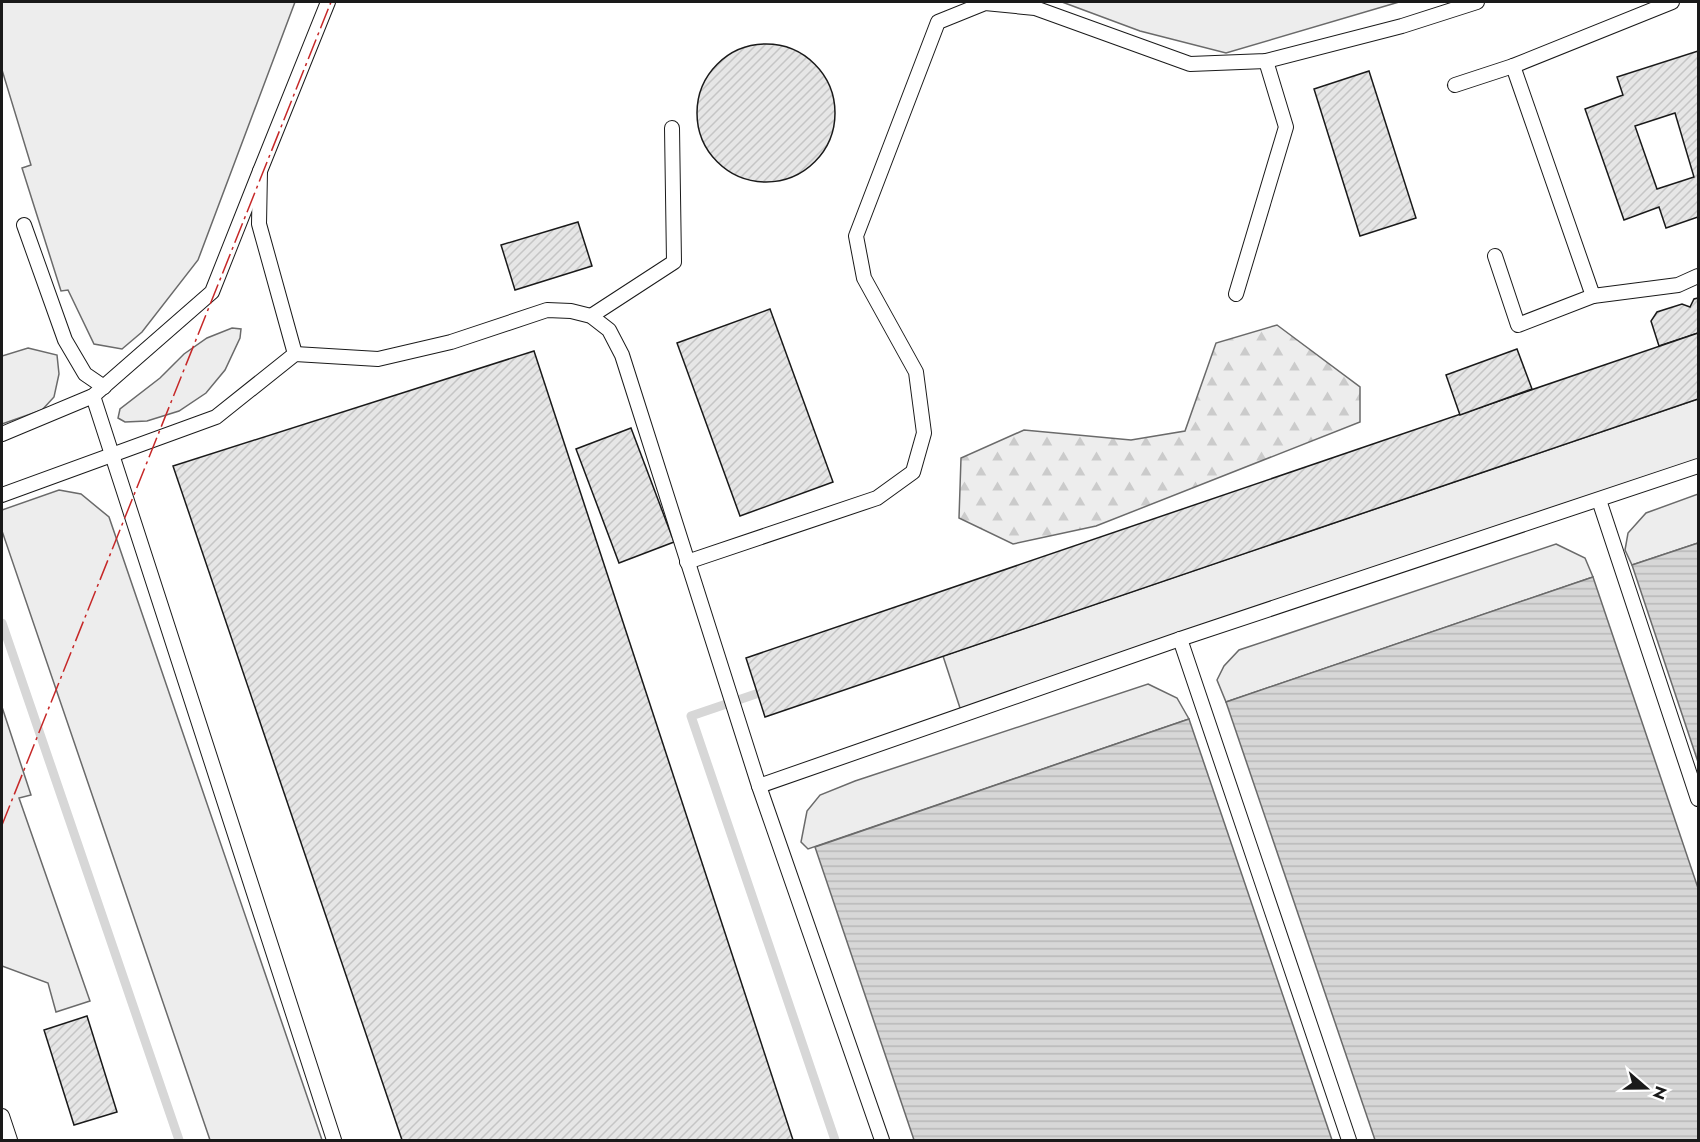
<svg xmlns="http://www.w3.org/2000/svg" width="1700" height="1142" font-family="Jost,sans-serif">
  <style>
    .built { fill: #ededed; stroke: #6a6a6a; stroke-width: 1.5 }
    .forest { fill: url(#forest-firs); stroke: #6a6a6a; stroke-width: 1.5 }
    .water { fill: url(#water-rules); stroke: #6a6a6a; stroke-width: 1.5 }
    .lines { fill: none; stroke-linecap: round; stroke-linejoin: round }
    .stream { stroke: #d7d7d7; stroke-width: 9 }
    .building { fill: url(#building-hatch); stroke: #1a1a1a; stroke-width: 1.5; fill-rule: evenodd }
    .service-casing { stroke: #1a1a1a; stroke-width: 16 }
    .service { stroke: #fff; stroke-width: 14 }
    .power { stroke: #c62828; stroke-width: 1.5; stroke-dasharray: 21 4.5 3 4.5; stroke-linecap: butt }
  </style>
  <defs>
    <pattern id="forest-firs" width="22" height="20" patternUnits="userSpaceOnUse" patternTransform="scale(1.5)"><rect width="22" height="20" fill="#ededed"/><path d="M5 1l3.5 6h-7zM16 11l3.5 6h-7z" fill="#cbcbcb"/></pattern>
    <pattern id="water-rules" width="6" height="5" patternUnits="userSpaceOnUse" patternTransform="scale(1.5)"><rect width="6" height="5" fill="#d7d7d7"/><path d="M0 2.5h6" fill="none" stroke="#b8b8b8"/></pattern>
    <pattern id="building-hatch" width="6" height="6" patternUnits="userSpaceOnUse" patternTransform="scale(1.5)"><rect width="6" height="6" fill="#e6e6e6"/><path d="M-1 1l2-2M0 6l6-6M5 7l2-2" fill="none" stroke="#c5c5c5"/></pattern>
  </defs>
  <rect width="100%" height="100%" fill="#fff"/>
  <g class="built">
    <polygon points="2,2 295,2 198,260 142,332 122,349 94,344 68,290 61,291 22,168 31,165 2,70"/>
    <polygon points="1062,2 1399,2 1226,53 1140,31"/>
    <polygon points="232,328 241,329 240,338 225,370 206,393 179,411 147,421 125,422 118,418 120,409 160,378 184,354 207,338"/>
    <polygon points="28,348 57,355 59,374 54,397 42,410 2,424 2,356"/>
    <polygon points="1698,399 1698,460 961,711 943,656"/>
    <polygon points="59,490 81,494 109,517 322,1140 210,1140 2,531 2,510"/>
    <polygon points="1698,494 1698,543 1632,565 1625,550 1628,533 1646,513"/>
    <polygon points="1556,544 1585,558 1593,577 1226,702 1217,680 1224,666 1239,650"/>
    <polygon points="1148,684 1177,698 1189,719 808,849 801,842 807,811 820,795 855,781"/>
    <polygon points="2,707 31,795 19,798 90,1001 56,1012 48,983 2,966"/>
  </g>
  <polygon class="forest" points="1277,325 1360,387 1360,422 1096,526 1013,544 959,518 961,458 1024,430 1131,440 1185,431 1216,343"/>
  <g class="water">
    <polygon points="1698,543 1698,762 1632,565"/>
    <polygon points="1593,577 1698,888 1698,1140 1375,1140 1226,702"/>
    <polygon points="1189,719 1332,1140 914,1140 815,847"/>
  </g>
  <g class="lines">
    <g class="stream">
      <polyline points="2,623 179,1140"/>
      <polyline points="768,690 691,716 835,1140"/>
    </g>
  </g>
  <g class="building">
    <circle cx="766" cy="113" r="69"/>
    <path d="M1698,51V217L1666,228L1659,207L1624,220L1585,109L1623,95L1617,77ZM1675,113L1694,177L1657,189L1635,126Z"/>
    <polygon points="1369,71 1416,218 1360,236 1314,89"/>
    <polygon points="578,222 592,266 515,290 501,245"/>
    <polygon points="1698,298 1698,333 1659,346 1651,321 1657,312 1682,304 1690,307 1694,299"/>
    <polygon points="770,309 833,482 740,516 677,343"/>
    <polygon points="1698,333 1698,399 765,717 746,658"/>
    <polygon points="1517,349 1532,389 1460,415 1446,375"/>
    <polygon points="534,351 793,1140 402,1140 173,466"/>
    <polygon points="631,428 674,542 619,563 576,449"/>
    <polygon points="87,1016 117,1112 74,1125 44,1030"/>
  </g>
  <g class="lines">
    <defs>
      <g id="service">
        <polyline points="1672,2 1513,66 1593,296 1678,285 1698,276"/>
        <polyline points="1455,85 1513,66"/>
        <polyline points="24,225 65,340 85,374 104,387"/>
        <polyline points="1495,256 1518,325 1593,296"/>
        <polyline points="1236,294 1286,127 1266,61"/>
        <polyline points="591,316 674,262 672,128"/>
        <polyline points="295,354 259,224 260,171 328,2"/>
        <polyline points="93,396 334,1140"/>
        <polyline points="2,434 93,396 212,292 260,171"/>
        <polyline points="2,495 216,417 295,354 378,359 451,342 547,310 571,311 591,316 609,330 622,355 759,786 882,1140"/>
        <polyline points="1599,500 1698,799"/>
        <polyline points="687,562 877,498 913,472 924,433 916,372 864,278 856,236 938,22 985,3 1035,8 1190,64 1266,61 1402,26 1477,2"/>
        <polyline points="1180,639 1349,1140"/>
        <polyline points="759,786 1180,639 1698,466"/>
        <polyline points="2,1116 10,1140"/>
      </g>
    </defs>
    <use href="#service" class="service-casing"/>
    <use href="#service" class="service"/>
    <polyline class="power" points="2,825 331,2"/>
  </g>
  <rect width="1700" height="1142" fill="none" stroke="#1a1a1a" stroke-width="6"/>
  <g transform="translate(1646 1088) rotate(110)" stroke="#ffffff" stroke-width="4.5" paint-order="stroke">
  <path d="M0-4.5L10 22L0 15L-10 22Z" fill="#1a1a1a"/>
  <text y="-9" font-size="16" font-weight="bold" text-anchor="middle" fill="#1a1a1a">N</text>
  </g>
</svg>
